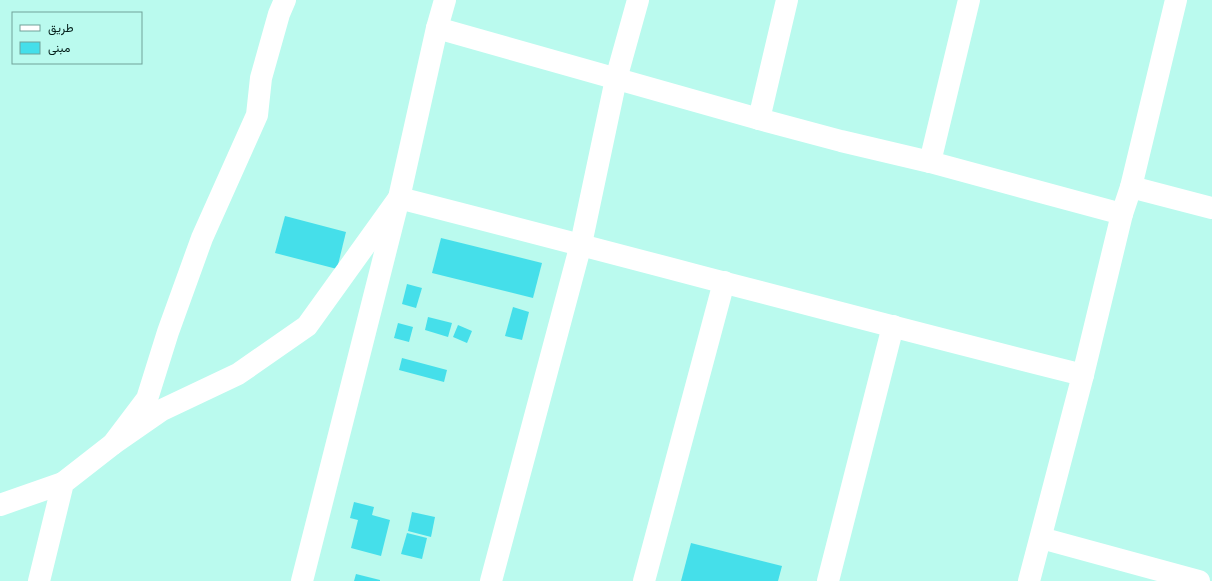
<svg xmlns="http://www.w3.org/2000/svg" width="1212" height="581" font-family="'Space Grotesk',Vazirmatn,sans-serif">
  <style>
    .building { fill: #45dfea }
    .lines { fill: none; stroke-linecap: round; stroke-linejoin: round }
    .minor { stroke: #fff; stroke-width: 22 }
  </style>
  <rect width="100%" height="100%" fill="#bafaee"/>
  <g class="building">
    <polygon points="285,216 346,232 337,269 275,253"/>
    <polygon points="441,238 542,263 533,298 432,273"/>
    <polygon points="407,284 422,288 416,308 402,304"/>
    <polygon points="513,307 529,312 522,340 505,336"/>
    <polygon points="428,317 452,323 448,337 425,330"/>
    <polygon points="398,323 413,327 409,342 394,338"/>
    <polygon points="458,325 472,331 467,343 453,337"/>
    <polygon points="402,358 447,370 444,382 399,370"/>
    <polygon points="354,502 374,507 372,515 390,520 381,556 351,548 358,520 350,518"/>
    <polygon points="412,512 435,517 431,537 408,531"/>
    <polygon points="407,533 427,538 422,559 401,554"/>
    <polygon points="691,543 782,566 778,581 681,581"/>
    <polygon points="356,574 380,580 380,581 354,581"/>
  </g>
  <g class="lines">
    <g class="minor">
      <polyline points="437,28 759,119 841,141 930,162 1122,214"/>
      <polyline points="759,119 787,0"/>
      <polyline points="930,162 969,0"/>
      <polyline points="1131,187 1212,208"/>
      <path d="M113,444L162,410L238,374L307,326L399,198C627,256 854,318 1083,375"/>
      <polyline points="0,505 63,483"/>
      <polyline points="1041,538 1199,581"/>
      <polyline points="39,581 63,483 113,444 147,399 168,332 202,238 257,115 261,78 279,14 285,0"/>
      <polyline points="302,581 399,198 437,28 445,0"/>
      <polyline points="491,581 581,244 616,79 638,0"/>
      <polyline points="644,581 724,282"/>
      <polyline points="828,581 893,326"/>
      <polyline points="1029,581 1083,375 1122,214 1131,187 1176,0"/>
    </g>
  </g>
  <rect x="12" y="12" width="130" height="52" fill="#bafaee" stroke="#71a299"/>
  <rect x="20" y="25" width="20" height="6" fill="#ffffff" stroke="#71a299"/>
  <text x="48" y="32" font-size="12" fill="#041e1a">طريق</text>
  <rect x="20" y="42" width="20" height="12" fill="#45dfea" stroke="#71a299"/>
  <text x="48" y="52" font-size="12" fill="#041e1a">مبنى</text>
</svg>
